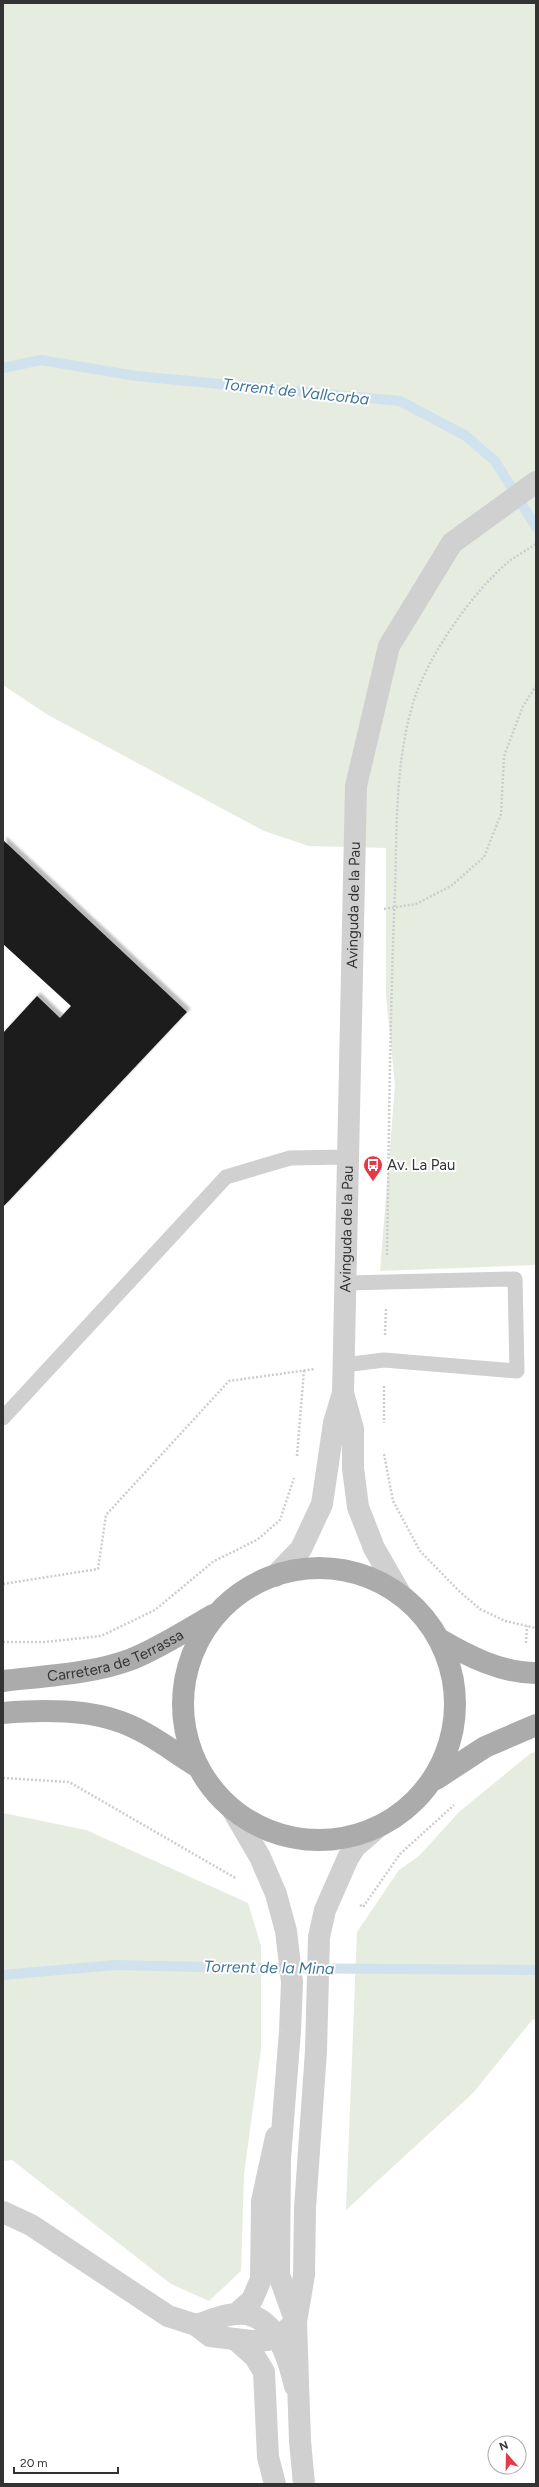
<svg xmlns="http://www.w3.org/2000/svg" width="539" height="2487" font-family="Figtree,sans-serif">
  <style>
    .green { fill: #e6ecdf }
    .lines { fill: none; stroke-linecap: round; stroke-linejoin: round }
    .stream { stroke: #cfe2ee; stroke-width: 10 }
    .building { fill: #1a1a1a; filter: url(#shadow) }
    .path { stroke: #cdcdcd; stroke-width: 2.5; stroke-dasharray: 2 2; stroke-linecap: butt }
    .service { stroke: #d0d0d0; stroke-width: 15 }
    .minor { stroke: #d0d0d0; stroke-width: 22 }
    .tertiary { stroke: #d0d0d0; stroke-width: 22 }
    .primary { stroke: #ababab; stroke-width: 22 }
    .labels { text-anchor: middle; stroke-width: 4; stroke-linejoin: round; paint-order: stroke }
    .street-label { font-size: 15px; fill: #333; stroke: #fff }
    .poi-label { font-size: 15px; fill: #333; stroke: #fff; text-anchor: start }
    .water-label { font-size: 16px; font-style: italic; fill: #3f7597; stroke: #fff }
  </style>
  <defs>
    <filter id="shadow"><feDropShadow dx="3.5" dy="-3.5" stdDeviation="1" flood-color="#0004"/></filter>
  </defs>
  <rect width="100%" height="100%" fill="#fff"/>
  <g class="green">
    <polygon points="3,3 536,3 536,1265 380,1271 395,1085 386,995 386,848 309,846 264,831 48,715 3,685"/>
    <polygon points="536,1752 536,2020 533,2019 473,2093 346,2210 357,1932 399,1870 419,1856 459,1812 531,1753"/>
    <polygon points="3,1813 86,1830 248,1903 261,1946 261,2049 244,2174 241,2271 209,2301 171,2284 12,2160 3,2161"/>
  </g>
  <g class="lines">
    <g class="stream">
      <polyline points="3,368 41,360 136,376 400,401 466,436 495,461 536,527"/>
      <polyline points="3,1975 115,1965 246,1968 536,1970"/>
    </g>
  </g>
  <polygon class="building" points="3,840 187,1012 3,1207 3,1033 37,996 60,1018 71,1006 3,944"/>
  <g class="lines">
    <g class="path">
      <polyline points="384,909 416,904 451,886 484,857 501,814 504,756 523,706 536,686"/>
      <path d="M387,1255C389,1133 390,1011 395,890C397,828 395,760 414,700C428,656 472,593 507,563C516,556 527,550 536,544"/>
      <polyline points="385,1335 386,1308"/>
      <polyline points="384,1386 384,1423"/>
      <polyline points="384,1454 393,1501 420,1551 459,1591 480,1609 505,1621 536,1628"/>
      <polyline points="297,1456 304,1370"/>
      <polyline points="3,1584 98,1569 106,1515 229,1381 315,1369"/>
      <polyline points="3,1642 45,1642 101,1636 155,1610 214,1561 257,1540 280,1520 294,1478"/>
      <polyline points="526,1643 527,1626"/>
      <polyline points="3,1778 69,1782 237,1879"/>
      <polyline points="360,1905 363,1907 400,1854 454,1805"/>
    </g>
    <g class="service">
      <polyline points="344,1365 384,1360 517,1371 515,1279 346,1283"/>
      <polyline points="3,1418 226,1177 290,1158 348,1157"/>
    </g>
    <g class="minor">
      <path id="s1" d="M343,1393L356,786L389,646L452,543L536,482"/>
      <polyline points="3,2212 31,2225 168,2316 196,2325 210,2336 251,2341 267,2340 277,2338 296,2322"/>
      <polyline points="236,2314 252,2300 261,2279 262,2201 276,2137"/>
      <path d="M196,2325C212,2320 236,2309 253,2316C279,2326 289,2361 295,2386"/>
      <polyline points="235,2339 255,2357 264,2372 268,2457 275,2484"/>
    </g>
    <g class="tertiary">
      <polyline points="343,1393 353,1429 353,1468 358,1507 374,1548 401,1595"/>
      <polyline points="275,1576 301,1549 322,1504 334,1423 343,1393"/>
      <polyline points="232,1809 260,1857 276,1894 286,1931 292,1982 290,2031 280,2159 279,2275 295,2320"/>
      <polyline points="304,2484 300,2441 296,2322 304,2275 305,2208 316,2051 319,1937 325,1910 348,1858 355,1847 377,1828"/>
    </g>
    <g class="primary">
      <circle cx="319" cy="1704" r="136"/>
      <path d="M439,1639C468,1656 501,1673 536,1673"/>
      <path id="s2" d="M3,1681C45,1676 93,1674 132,1659C161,1647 187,1630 213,1615"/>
      <path d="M3,1713C39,1710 81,1709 115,1720C145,1729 172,1751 198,1767"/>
      <polyline points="436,1779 485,1747 536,1725"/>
    </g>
  </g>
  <defs>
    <symbol id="bus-pin" viewBox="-11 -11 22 30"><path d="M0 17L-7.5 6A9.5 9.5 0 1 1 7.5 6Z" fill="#e63946" stroke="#fff"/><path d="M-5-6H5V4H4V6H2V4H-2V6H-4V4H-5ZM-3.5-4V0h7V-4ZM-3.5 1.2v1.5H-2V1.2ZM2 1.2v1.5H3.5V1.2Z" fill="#fff"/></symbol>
  </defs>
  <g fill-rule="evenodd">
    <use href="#bus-pin" x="362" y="1154" width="22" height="30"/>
  </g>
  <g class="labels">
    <g class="street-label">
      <text dy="5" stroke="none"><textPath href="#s1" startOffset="488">Avinguda de la Pau</textPath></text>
      <text dy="5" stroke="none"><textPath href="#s1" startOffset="164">Avinguda de la Pau</textPath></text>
      <text dy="5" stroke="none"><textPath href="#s2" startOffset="116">Carretera de Terrassa</textPath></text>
    </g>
    <g class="poi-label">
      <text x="387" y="1170">Av. La Pau</text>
    </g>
    <g class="water-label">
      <text transform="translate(296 391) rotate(6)" y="6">Torrent de Vallcorba</text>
      <text transform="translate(269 1967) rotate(1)" y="6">Torrent de la Mina</text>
    </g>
  </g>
  <rect width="539" height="2487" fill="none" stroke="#333333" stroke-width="8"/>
  <g transform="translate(507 2455) rotate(340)"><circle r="19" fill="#ffffff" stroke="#adadad"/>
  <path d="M0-3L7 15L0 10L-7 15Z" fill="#e63946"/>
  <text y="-6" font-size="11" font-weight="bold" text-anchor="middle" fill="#333333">N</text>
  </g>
  <path d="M14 2467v6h104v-6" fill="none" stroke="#333333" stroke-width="2"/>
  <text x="20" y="2467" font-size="12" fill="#333333" stroke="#ffffff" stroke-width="3" paint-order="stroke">20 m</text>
</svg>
